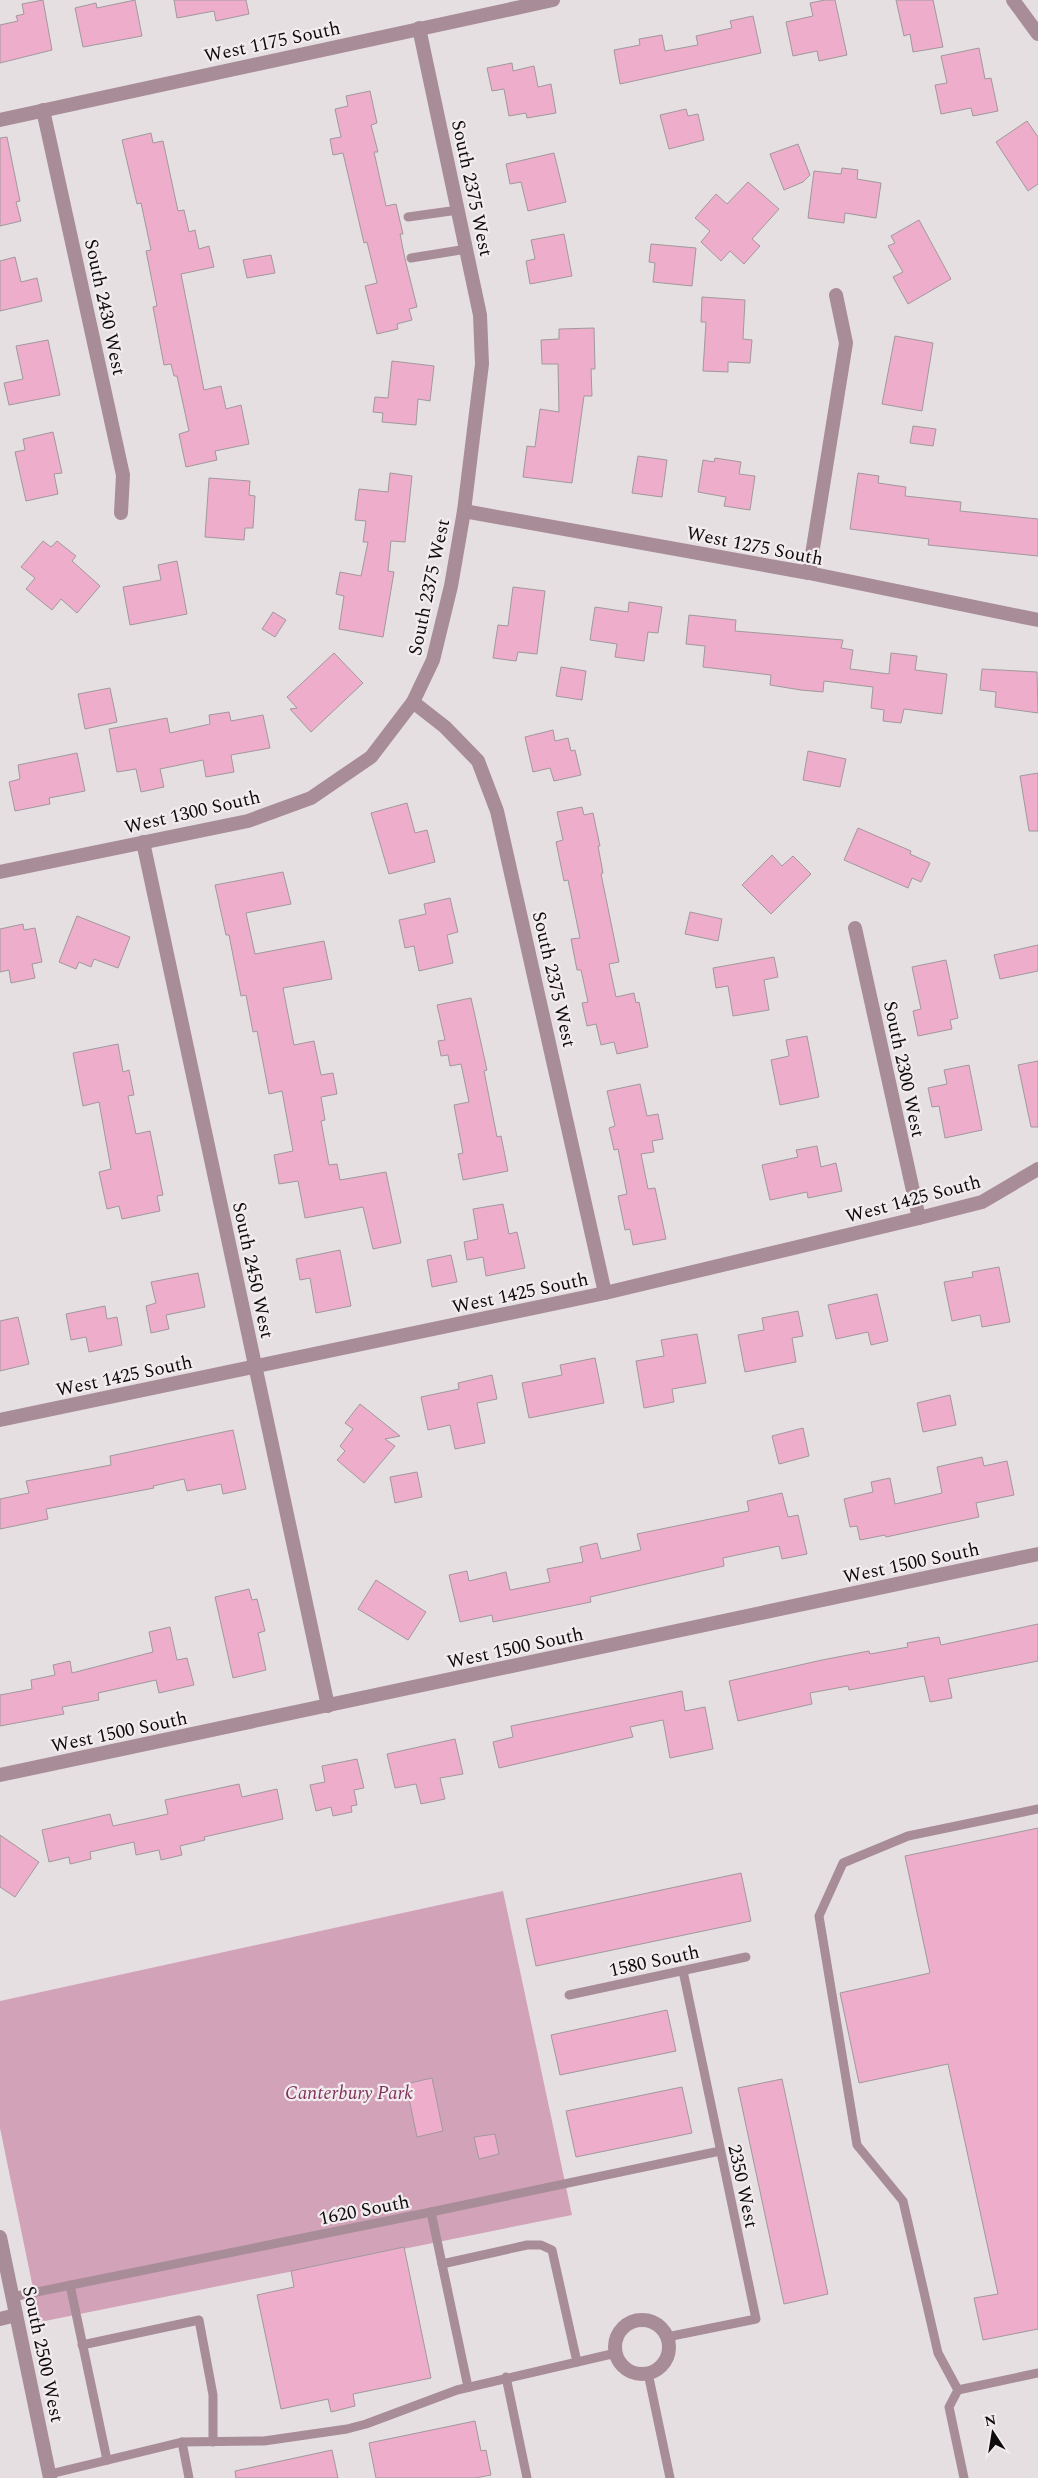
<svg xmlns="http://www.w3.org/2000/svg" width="1038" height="2478" font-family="Spectral,serif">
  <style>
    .green { fill: #d2a3b8 }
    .building { fill: #eeadcb; stroke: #a0999c }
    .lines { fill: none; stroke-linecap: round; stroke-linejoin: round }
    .service { stroke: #a88c98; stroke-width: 9 }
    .minor { stroke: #a88c98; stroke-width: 14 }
    .tertiary { stroke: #a88c98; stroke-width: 14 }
    .labels { text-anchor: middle; stroke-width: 4.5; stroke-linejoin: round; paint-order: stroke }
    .street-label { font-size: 19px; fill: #0e0b0c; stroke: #f3ecef }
    .park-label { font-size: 19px; font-style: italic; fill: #7f335b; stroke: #f3ecef }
  </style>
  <rect width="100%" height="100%" fill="#e6dfe2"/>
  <polygon class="green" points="503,1891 572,2215 40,2322 0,2128 0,2001"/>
  <g class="building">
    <polygon points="43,0 52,50 0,63 0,25 18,21 16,16 24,14 22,4"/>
    <polygon points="135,0 142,36 83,47 75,8 96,3 97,8"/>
    <polygon points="174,0 246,0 249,14 216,21 214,11 177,18"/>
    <polygon points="825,0 835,0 847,55 819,61 817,51 793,56 786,22 813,16 810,3"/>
    <polygon points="896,0 933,0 943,47 913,52 910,34 904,36"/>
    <polygon points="753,16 761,53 620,84 614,50 640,45 639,39 662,35 665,51 698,45 696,36 732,28 730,21"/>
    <polygon points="979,48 985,79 991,78 998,111 973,116 971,108 941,114 935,85 947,83 941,56"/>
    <polygon points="512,63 513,71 534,66 538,87 551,84 556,113 527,118 526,113 509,116 504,89 492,91 487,68"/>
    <polygon points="370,91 377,123 371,125 378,152 374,152 386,206 396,204 403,234 400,234 405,259 417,307 409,309 412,320 397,324 398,329 377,334 365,286 377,283 367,242 364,243 343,153 333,155 330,139 341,137 335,109 348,106 346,96"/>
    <polygon points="686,109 688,116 698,114 704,140 669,149 660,115"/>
    <polygon points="1027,121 1038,137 1038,184 1028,191 996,142"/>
    <polygon points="151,133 153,143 163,141 178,211 184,210 189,232 195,230 199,249 209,246 214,267 181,274 204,390 221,386 226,409 241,405 249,444 215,451 217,460 186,467 179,434 189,431 177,376 174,376 171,364 164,365 153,307 157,306 146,251 151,250 141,203 137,204 122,140"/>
    <polygon points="7,137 20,201 16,202 21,221 0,226 0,138"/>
    <polygon points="798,144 810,175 803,182 784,190 770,154"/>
    <polygon points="554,153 566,202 528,211 521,182 510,184 506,164"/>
    <polygon points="842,168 858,170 857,179 881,183 876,218 845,213 844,223 808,218 814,171 841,174"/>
    <polygon points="748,182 779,209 752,239 760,246 744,264 730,251 721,261 701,242 710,231 695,218 716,194 727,204"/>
    <polygon points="919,220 951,279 908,304 893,277 903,272 888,246 895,243 891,236"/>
    <polygon points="564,234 572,276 530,284 526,261 535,259 531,240"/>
    <polygon points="651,244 696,248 692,286 653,282 655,263 649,262"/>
    <polygon points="271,255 275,273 247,278 243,260"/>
    <polygon points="15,257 21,282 37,278 42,301 0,311 0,261"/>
    <polygon points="702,297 745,300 743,339 752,340 750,363 728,362 728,372 703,371 706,322 701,322"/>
    <polygon points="594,328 595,369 591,369 592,396 584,396 572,483 523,477 527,446 535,447 540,409 559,412 558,364 542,364 541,340 559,339 559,329"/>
    <polygon points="895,336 933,343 922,411 882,404"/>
    <polygon points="48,340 60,395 9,405 4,383 23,379 16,346"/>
    <polygon points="392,361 434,366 430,401 418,399 416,425 382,422 383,413 373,412 375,397 388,398"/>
    <polygon points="913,426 936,429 933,446 910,443"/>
    <polygon points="53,432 62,473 54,474 58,494 26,501 15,452 25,450 23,439"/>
    <polygon points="638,456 667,460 662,497 632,493"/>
    <polygon points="715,458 741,462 739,474 755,476 750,510 724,506 726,497 698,492 703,460 714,462"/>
    <polygon points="390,473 412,476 405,542 391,541 388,571 394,572 383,637 339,629 344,596 336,594 340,572 361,576 368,542 363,542 366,521 355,520 359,489 388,492"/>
    <polygon points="858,473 879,476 878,483 906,487 905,496 961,502 960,511 1038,519 1038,556 928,545 929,539 850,529"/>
    <polygon points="209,478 250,481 249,495 255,496 253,528 245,528 244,540 205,537"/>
    <polygon points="43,541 51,547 57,541 76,556 72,561 100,586 77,613 61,599 52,610 26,589 35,578 21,567"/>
    <polygon points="177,561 187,614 130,625 123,587 161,580 158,565"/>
    <polygon points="513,587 545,591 537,654 518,652 516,661 493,658 498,625 508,626"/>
    <polygon points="629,602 662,607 658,633 648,632 644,661 615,657 617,644 590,640 595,607 628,612"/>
    <polygon points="273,612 286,620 275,637 262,629"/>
    <polygon points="689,615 736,620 735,631 843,640 841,648 853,650 850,669 889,674 891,653 917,656 915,670 947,674 942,714 904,709 901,723 883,721 884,710 871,708 873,687 824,681 823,692 801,690 770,685 771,675 703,667 705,646 686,644"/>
    <polygon points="334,653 363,683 311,732 290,709 297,708 287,697"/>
    <polygon points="561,667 586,671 582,700 556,696"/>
    <polygon points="982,669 1037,672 1038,713 995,707 996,692 980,690"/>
    <polygon points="110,688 117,722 85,729 78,694"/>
    <polygon points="229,712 231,721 263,715 270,748 231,755 234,772 206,777 203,760 160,769 164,787 141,792 136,769 117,772 109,729 167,718 170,733 210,724 209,715"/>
    <polygon points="553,730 555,741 568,738 571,751 575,750 581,775 554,781 550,768 533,772 525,737"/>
    <polygon points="808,751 846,759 840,787 803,780"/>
    <polygon points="77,753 85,791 49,798 50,804 15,811 9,782 20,779 18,765"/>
    <polygon points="1038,773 1038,831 1029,831 1020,776"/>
    <polygon points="407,803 415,833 427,830 435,862 389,874 371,813"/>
    <polygon points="582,807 584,815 593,813 600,846 598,846 603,873 601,874 619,962 609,964 616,997 634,993 636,1003 639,1002 648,1047 617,1054 614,1042 601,1045 596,1024 587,1026 582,1003 588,1002 581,970 577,970 571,939 580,938 568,880 564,881 556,842 563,840 557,812"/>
    <polygon points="858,828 911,851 910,854 930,863 921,882 912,878 908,888 844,860"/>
    <polygon points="772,855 782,866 793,856 811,874 771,914 742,885"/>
    <polygon points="283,872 291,904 246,913 255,954 324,941 332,979 283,988 294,1045 314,1041 321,1075 333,1073 337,1094 321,1097 325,1120 321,1121 329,1165 337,1164 340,1180 386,1172 401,1243 373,1249 363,1207 305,1218 298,1181 279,1184 274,1155 293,1151 282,1091 269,1094 257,1031 253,1032 246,995 241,996 229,935 226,935 215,885"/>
    <polygon points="450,898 458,932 447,935 453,963 419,971 414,946 405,948 399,920 426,914 424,904"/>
    <polygon points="690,912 722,919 718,941 685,934"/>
    <polygon points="77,916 130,937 118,968 94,959 91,967 79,962 76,969 59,962"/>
    <polygon points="23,924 24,930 35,928 42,962 32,964 35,978 11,983 9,970 0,972 0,929"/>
    <polygon points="1038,945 1038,971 1000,979 994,955"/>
    <polygon points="774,957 778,977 764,980 769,1010 733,1016 728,986 716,988 713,968"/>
    <polygon points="946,960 958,1018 950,1020 952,1029 918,1036 913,1011 921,1009 912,967"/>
    <polygon points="471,998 487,1070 484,1071 497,1137 501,1136 508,1171 463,1180 458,1154 463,1153 454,1105 469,1102 461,1064 450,1066 448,1055 441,1056 438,1041 445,1040 437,1005"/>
    <polygon points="807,1036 819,1097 780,1105 771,1060 789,1056 786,1040"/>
    <polygon points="118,1044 123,1072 129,1070 134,1095 128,1096 136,1134 150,1131 163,1195 157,1196 160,1211 122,1219 119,1206 107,1209 99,1172 111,1169 99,1102 83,1106 73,1053"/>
    <polygon points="1038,1061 1038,1127 1031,1127 1018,1065"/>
    <polygon points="969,1065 982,1130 945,1138 939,1106 932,1107 928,1088 947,1084 944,1070"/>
    <polygon points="640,1084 647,1116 658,1114 663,1139 652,1141 654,1152 641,1154 648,1189 655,1188 666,1239 633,1245 630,1229 625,1230 618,1196 627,1194 618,1149 614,1150 609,1128 615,1126 607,1091"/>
    <polygon points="817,1146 821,1167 836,1163 842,1191 808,1198 807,1192 770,1200 762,1165 798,1157 796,1150"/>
    <polygon points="503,1204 509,1234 517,1232 525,1268 486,1276 483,1257 467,1260 464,1242 478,1239 473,1209"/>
    <polygon points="340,1250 351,1306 316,1313 310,1278 300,1280 296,1259"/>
    <polygon points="451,1255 457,1282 432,1287 427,1260"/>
    <polygon points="999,1267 1010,1322 982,1327 980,1315 952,1321 944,1282 973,1277 972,1272"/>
    <polygon points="198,1273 205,1307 166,1315 169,1329 151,1333 146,1306 156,1303 151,1282"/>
    <polygon points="877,1294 888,1341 871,1345 868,1332 836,1339 828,1305"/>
    <polygon points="105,1306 107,1319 117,1317 122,1345 89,1352 86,1337 71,1340 66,1314"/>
    <polygon points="798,1311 803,1336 792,1338 796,1362 745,1372 738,1335 764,1330 762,1318"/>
    <polygon points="18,1317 29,1364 0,1371 0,1321"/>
    <polygon points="697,1334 706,1383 672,1389 674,1402 644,1408 636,1361 664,1356 661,1340"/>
    <polygon points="595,1358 604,1403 529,1418 522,1383 562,1375 560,1365"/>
    <polygon points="492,1375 497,1399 477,1403 485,1443 455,1449 450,1425 428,1430 421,1397 459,1389 458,1383"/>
    <polygon points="950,1395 956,1425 923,1432 917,1403"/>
    <polygon points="360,1404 400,1436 385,1439 395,1446 364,1483 337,1460 345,1451 340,1446 353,1429 345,1423"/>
    <polygon points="803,1428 809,1456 779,1464 772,1436"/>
    <polygon points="233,1430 246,1489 223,1494 221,1484 187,1491 184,1479 153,1486 154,1488 46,1509 48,1519 0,1529 0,1499 29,1493 26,1481 111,1465 110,1456"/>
    <polygon points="982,1457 984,1466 1007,1461 1014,1495 976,1503 979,1517 886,1537 885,1535 860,1540 857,1526 850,1527 844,1499 873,1492 871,1482 890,1478 895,1504 942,1493 937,1467"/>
    <polygon points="417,1472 422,1497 395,1503 390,1477"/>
    <polygon points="782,1493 788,1517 798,1515 807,1554 782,1559 779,1546 723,1558 724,1566 590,1597 591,1602 493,1622 492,1615 460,1622 449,1575 467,1571 469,1581 506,1572 510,1590 550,1582 547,1569 583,1562 580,1547 597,1543 601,1559 641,1550 637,1534 749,1511 747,1501"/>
    <polygon points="376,1580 426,1612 408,1640 358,1609"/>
    <polygon points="249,1589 252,1600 257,1599 265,1631 258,1633 266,1670 233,1678 215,1597"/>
    <polygon points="1038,1624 1038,1661 948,1679 952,1698 930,1702 924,1676 849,1690 848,1686 810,1693 812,1704 738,1721 729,1681 822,1660 869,1651 870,1654 908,1647 907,1643 939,1637 941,1645"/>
    <polygon points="170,1627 177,1660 187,1658 194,1685 159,1693 156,1680 98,1693 99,1700 62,1707 64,1714 0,1726 0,1695 32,1689 31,1680 55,1675 53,1665 70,1661 72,1673 153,1652 149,1632"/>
    <polygon points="682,1691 685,1711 705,1707 713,1749 670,1758 663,1720 630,1727 633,1737 499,1768 493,1742 513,1737 511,1726"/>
    <polygon points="455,1739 463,1774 440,1778 445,1799 421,1804 416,1784 395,1788 387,1754"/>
    <polygon points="357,1759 364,1788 354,1790 357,1805 351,1806 352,1812 333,1816 331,1807 316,1811 310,1785 325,1782 322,1766"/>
    <polygon points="239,1784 242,1797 277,1789 283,1819 204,1837 205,1840 180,1846 182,1855 161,1860 159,1850 136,1855 134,1842 90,1852 91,1859 70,1864 69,1857 49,1862 42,1830 110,1814 113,1826 168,1814 165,1800"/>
    <polygon points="1038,1828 1038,2329 983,2340 974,2298 998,2294 948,2064 859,2083 840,1993 930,1973 905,1856"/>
    <polygon points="0,1835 39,1862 15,1897 0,1887"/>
    <polygon points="741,1873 751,1921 536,1966 526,1919"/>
    <polygon points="667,2010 676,2051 560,2075 551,2035"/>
    <polygon points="432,2078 443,2131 417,2137 406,2084"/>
    <polygon points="782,2079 828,2294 784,2304 738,2088"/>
    <polygon points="682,2087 692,2133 576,2157 566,2111"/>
    <polygon points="495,2134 499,2154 479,2159 474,2137"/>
    <polygon points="404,2247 431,2378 353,2394 355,2406 331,2412 328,2399 281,2409 257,2295 294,2287 291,2271"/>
    <polygon points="475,2421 481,2451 486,2450 491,2475 475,2478 376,2478 369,2443"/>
    <polygon points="332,2450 338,2478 236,2478 235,2471"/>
  </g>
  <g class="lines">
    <g class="service">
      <polyline points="408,217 458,210"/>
      <polyline points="411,258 467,249"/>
      <polyline points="569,1995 746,1957"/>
      <polyline points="431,2212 468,2387"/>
      <polyline points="442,2264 527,2245 541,2245 552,2250 577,2362"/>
      <polyline points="70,2285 107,2460"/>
      <polyline points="12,2297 431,2212 720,2151"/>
      <polyline points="667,2337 756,2319 683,1971"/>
      <polyline points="82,2345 199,2320 213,2395 213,2442"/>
      <polyline points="648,2373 670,2478"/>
      <polyline points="506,2377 527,2478"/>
      <polyline points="958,2390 938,2353 903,2201 857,2145 819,1916 843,1863 908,1836 1038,1809"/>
      <polyline points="182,2442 189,2478"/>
      <polyline points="50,2474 182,2442 264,2441 347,2429 366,2424 457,2390 616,2353"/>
      <polyline points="964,2478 949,2407 958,2390 1038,2373"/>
    </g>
    <g class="minor">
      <polyline points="1013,0 1038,34"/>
      <polyline points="43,110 123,475 121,513"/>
      <polyline points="0,120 553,0"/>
      <polyline points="464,511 809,573 1038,620"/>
      <polyline points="809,573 846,343 836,295"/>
      <polyline points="413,702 445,727 478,761 497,811 605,1293"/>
      <polyline points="143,842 328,1706"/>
      <polyline points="0,872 248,821 311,798 371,757 413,702 433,660 451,586 464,511 482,364 480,315 419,28"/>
      <polyline points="855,928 919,1218"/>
      <polyline points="0,1420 605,1293 919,1218 982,1202 1038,1169"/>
      <polyline points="0,1775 1038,1554"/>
      <circle cx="642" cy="2347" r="27"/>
    </g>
    <g class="tertiary">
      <polyline points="0,2237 50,2478"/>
      <polyline points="0,2319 16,2315"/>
    </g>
  </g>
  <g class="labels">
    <g class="street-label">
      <text transform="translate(272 41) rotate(-12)" y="7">West 1175 South</text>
      <text transform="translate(473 188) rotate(78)" y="7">South 2375 West</text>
      <text transform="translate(106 307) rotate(78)" y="7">South 2430 West</text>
      <text transform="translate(755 545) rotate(11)" y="7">West 1275 South</text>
      <text transform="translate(428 587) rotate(-78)" y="7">South 2375 West</text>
      <text transform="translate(192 811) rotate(-13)" y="7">West 1300 South</text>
      <text transform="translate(555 979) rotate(77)" y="7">South 2375 West</text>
      <text transform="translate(905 1069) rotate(78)" y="7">South 2300 West</text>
      <text transform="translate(913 1198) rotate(-15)" y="7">West 1425 South</text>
      <text transform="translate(254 1270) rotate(78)" y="7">South 2450 West</text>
      <text transform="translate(520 1292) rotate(-12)" y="7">West 1425 South</text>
      <text transform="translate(124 1375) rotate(-12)" y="7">West 1425 South</text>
      <text transform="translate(911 1562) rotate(-12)" y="7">West 1500 South</text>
      <text transform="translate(515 1647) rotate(-12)" y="7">West 1500 South</text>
      <text transform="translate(119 1731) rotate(-12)" y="7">West 1500 South</text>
      <text transform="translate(654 1960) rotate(-12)" y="7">1580 South</text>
      <text transform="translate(744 2186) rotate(78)" y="7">2350 West</text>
      <text transform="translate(364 2209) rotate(-11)" y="7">1620 South</text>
      <text transform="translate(44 2354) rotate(78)" y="7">South 2500 West</text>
    </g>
    <g class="park-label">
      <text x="349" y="2099">Canterbury Park</text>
    </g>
  </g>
  <g transform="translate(993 2433) rotate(348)" stroke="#f3ecef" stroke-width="4" paint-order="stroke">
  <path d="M0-4L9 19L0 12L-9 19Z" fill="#0e0b0c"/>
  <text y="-8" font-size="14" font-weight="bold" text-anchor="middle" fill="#0e0b0c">N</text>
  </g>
</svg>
